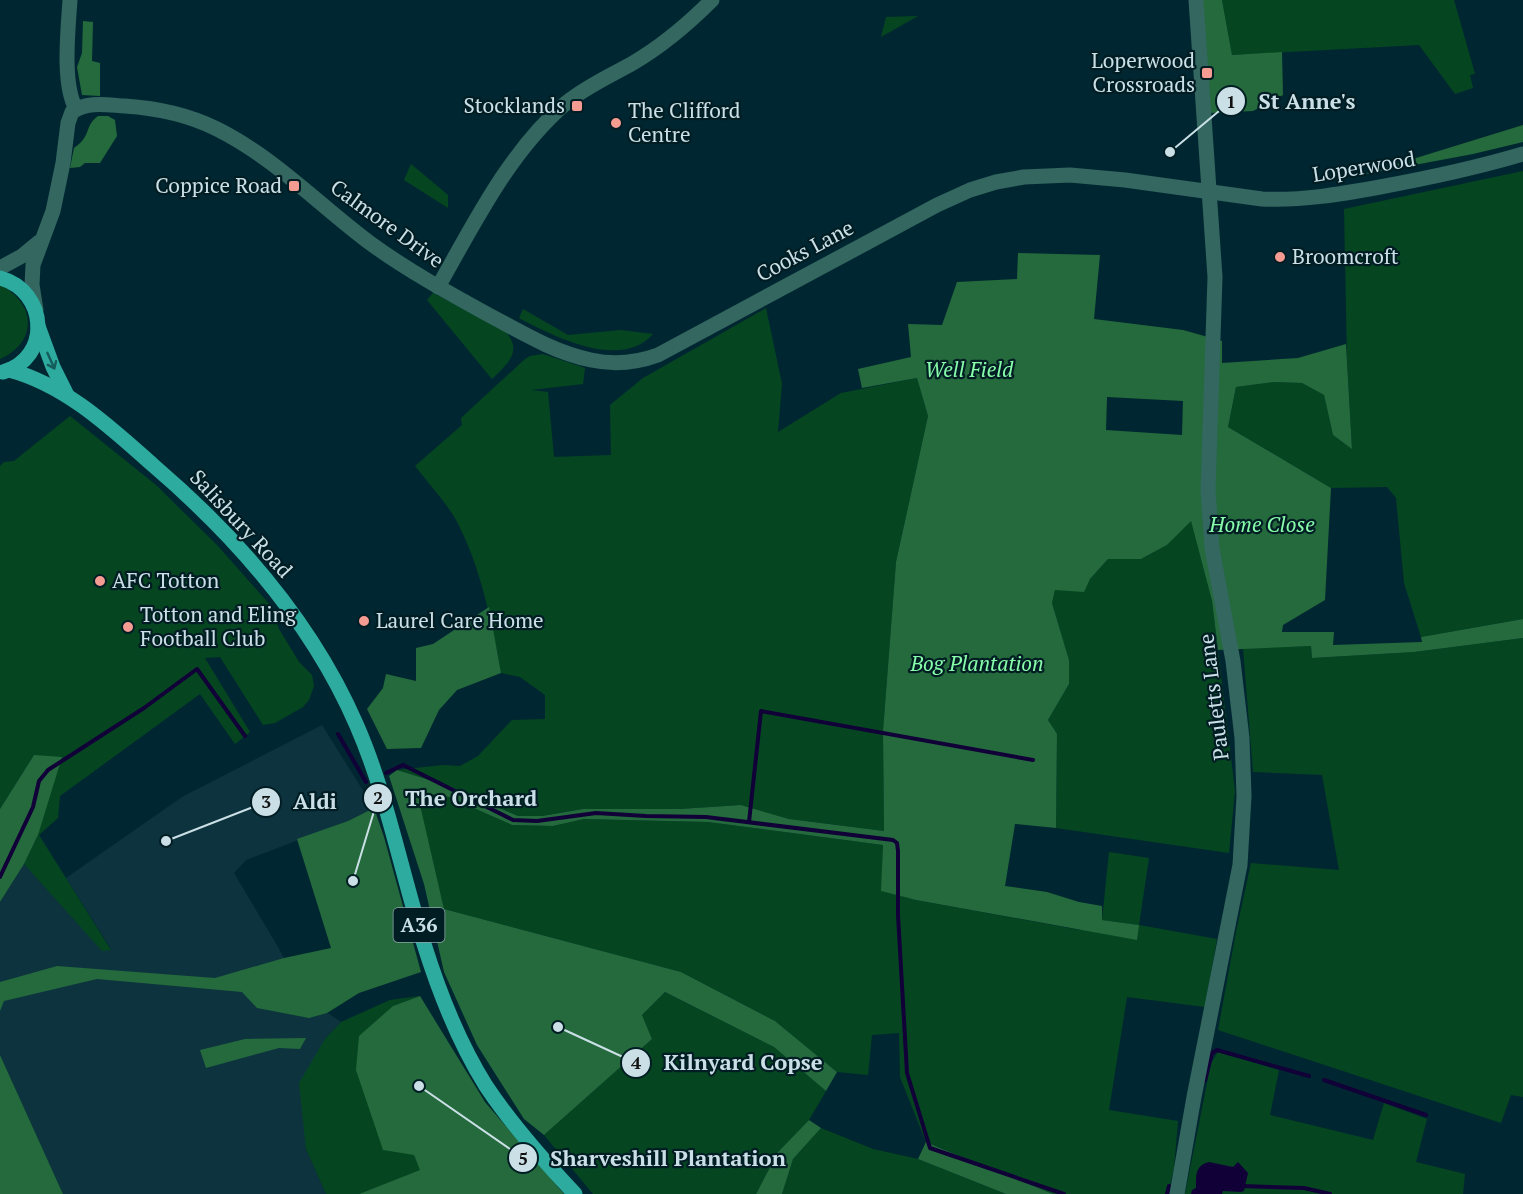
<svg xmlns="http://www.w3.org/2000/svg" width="1523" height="1194" font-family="'PT Serif',serif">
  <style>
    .built { fill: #0d343e }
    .green { fill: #054621 }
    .forest { fill: #246a3c; fill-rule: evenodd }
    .water { fill: #110038 }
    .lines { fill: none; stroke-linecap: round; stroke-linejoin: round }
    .stream { stroke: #110038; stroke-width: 4 }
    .tertiary { stroke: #336760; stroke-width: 15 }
    .primary { stroke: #2dab9f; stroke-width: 15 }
    .oneway { stroke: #145d5b }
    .poi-dot { fill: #f59c92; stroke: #001d24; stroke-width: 2 }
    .labels { text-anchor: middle; stroke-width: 4.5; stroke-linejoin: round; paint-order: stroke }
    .shield { fill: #001d24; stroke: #8ea6ac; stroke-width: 1.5 }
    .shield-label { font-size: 20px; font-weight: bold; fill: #cbe0e6 }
    .poi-label { font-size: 21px; fill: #cbe0e6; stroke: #001d24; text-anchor: start }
    .street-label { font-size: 21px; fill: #cbe0e6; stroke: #001d24 }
    .park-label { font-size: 21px; font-style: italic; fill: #88fdaa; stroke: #001d24 }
    .leader { fill: none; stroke: #cbe0e6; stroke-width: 2 }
    .callout-dot { fill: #cbe0e6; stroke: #001d24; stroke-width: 2 }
    .mark-label { font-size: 18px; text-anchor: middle; font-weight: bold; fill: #111 }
    .callout-label { font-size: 22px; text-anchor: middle; font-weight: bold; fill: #cbe0e6; stroke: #001d24; stroke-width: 4.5; stroke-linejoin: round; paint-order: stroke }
  </style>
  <rect width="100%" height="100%" fill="#002731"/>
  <polygon class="built" points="322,725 374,808 348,821 246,860 234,873 278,947 304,997 341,1022 325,1039 306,1149 326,1194 63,1194 0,1055 0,902 24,864 102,950 111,949 66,878 182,797"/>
  <g class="green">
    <polygon points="1222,0 1454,0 1475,74 1470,75 1473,88 1455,94 1419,45 1232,55"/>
    <polygon points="918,16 881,37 886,17"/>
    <polygon points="411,164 448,195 448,208 404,180"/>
    <polygon points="1523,171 1523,619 1421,637 1404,583 1396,498 1387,487 1331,488 1228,427 1236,387 1274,382 1302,383 1324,395 1333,435 1352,448 1347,359 1344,209"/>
    <path d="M0,285C36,303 38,342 0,359Z"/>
    <path d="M433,293L504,330C524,351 508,363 492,379L427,300Z"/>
    <path d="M766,308L782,384L778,432L841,393L917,378L928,416L896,562L883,731L884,831L789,819L741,805L680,809H583L542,816H518L449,786L397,770L443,765L460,766L478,756L512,720L545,719V695L520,677L501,673C491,620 481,566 455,518C444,500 428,483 415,466L462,425L461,418L525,359L530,356L543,354L585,368L583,384L531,390L548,392L554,457L611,455L610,405L643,378Z"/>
    <path d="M523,309L568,335L621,330L653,334C621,371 553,336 519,318Z"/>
    <polygon points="70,416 156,485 217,545 271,606 279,629 299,662 312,675 314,686 309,700 303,707 275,723 263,725 220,657 205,658 250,732 235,744 200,694 60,796 58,818 39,835 111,950 102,951 24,864 38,835 34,755 0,809 0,466 4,462 14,461"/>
    <polygon points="1191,520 1212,601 1235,791 1229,853 1056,828 1057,735 1048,720 1069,684 1069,660 1052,603 1055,590 1090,579 1108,559 1141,559 1167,545"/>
    <polygon points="1523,638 1523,1097 1511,1095 1501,1123 1218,1030 1236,932 1251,863 1339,870 1322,775 1253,772 1243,648 1311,646 1312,658 1414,652"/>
    <polygon points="416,792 449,796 512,825 553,826 584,819 708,822 883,845 882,891 916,900 1080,930 1139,925 1102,920 1109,852 1149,858 1139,925 1217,939 1205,1007 1127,997 1109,1110 1178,1121 1174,1168 1168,1194 1053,1194 926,1142 900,1077 899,1033 872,1035 868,1075 837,1072 775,1021 681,972 444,909"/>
    <polygon points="665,992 774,1047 826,1091 809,1120 778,1152 756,1194 593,1194 544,1135 652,1039 642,1015"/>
    <polygon points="420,996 393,1006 414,1155 421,1170 359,1194 326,1194 306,1149 299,1083 325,1039 341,1022 390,1000"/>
    <polygon points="1218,1052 1279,1070 1270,1115 1373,1140 1384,1103 1427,1119 1416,1162 1465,1174 1463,1194 1185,1194 1211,1063"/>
    <polygon points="821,1128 873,1149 918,1159 1006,1194 782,1194 793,1159"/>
  </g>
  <g class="forest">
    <polygon points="1202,0 1222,0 1232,55 1282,52 1283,95 1253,111 1209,113"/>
    <polygon points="83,21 93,22 92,61 100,63 100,96 82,95 77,67 82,53"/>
    <path d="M98,116H108L115,120L117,136L100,163H85L80,167L70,168L74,148C92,136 84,126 98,116Z"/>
    <polygon points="1523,125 1523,142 1473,154 1361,175"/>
    <path d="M1018,253L1100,255L1094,319L1183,330L1222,341V363L1298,358L1346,344L1352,449L1333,435L1324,395L1302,383L1274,382L1236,387L1228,427L1331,488L1325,600L1283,625L1282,632H1334L1333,645L1422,642L1421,637L1523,619V638L1414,652L1312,658L1311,646L1218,650L1212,601L1191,521L1167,545L1141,559H1108L1090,579L1084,592L1055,590L1052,603L1069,660V684L1048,720L1057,734L1056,828L1015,824L1005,886L1047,892L1079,902L1102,906V920L1139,925L1137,940L916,900L881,891L883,845L708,822L584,819L553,826L512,825L449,797L417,792L444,909L681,972L775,1021L837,1072L826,1091L774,1047L665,992L642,1015L652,1039L544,1135L524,1119L477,1045L444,972L424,884L389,776L397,770L449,786L518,816H542L583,809H680L741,805L789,819L884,831L883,731L896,562L928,416L917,378L862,388L858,369L911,357L908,324L942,325L957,282L1017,279ZM1107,397L1183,401L1182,435L1106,430Z"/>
    <polygon points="489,607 501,673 457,690 439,710 421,748 387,749 367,709 383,688 386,674 416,681 416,648 433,644"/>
    <polygon points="34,755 62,757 38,835 24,864 0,902 0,809"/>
    <polygon points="374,808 384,837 421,972 359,993 327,1013 309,1018 257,1008 242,992 97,979 4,1001 0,1011 0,982 57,966 215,978 284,958 331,948 297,839 348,821"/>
    <polygon points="420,996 485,1102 564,1194 359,1194 420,1170 414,1155 383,1150 356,1070 359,1036 393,1006"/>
    <polygon points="306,1038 300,1049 279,1048 206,1068 200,1050 245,1039"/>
    <polygon points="0,1055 63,1194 0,1194"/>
    <polygon points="809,1120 821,1128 793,1159 782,1194 756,1194 778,1152"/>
    <polygon points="926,1142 940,1148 1053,1194 1006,1194 918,1159"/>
  </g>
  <path class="water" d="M1209,1162L1233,1167L1238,1162L1248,1173L1244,1191L1241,1192L1223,1191L1222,1194H1191L1192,1190L1196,1188C1196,1176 1195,1165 1209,1162Z"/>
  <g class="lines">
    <g class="stream">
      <polyline points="338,734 366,782"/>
      <polyline points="386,773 403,765 513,820 537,821 596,813 646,816 706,817 893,840 897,843 898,851 898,915 907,1073 930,1148 1064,1194"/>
      <polyline points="749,822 761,711 1033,760"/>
      <polyline points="0,877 33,807 39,781 48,770 144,708 197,669 245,736"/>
      <polyline points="1205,1080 1212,1053 1217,1050 1309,1076"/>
      <polyline points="1324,1080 1426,1115"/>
      <polyline points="1241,1186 1304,1188 1330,1194"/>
      <polyline points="1167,1194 1169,1186"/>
    </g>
    <g class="tertiary">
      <path d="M70,0C68,30 62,84 76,109"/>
      <polyline points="0,268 22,256 39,242"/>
      <path d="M438,287C475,222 509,152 566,103C587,86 610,76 633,63C662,46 688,24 712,0"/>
      <path d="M36,310L32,285L33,265L53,211L63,163L68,123L72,112C87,101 107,105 125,106C156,108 189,115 217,129C275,158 319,205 370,243C407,270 447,292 487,314C521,332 553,352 591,360C614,365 636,363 658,355L937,205L970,190L996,182L1024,177L1070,175L1125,180L1262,199C1302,201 1341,194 1380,187C1429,178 1476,168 1523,154"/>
      <polyline points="1177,1194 1194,1097 1240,865 1244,796 1242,738 1233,661 1212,548 1208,490 1215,277 1196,0"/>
    </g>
    <g class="primary">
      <path d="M0,278C48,291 52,358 3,372"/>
      <polyline points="38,326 53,367 67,395"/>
      <path d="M9,370C66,385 111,428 154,466C238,538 313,624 357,726C387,795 401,871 424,944C439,992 459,1043 486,1086C512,1125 543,1160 575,1194"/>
    </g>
  </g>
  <defs><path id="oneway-shaft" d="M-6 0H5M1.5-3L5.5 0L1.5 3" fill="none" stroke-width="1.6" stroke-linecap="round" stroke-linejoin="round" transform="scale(1.5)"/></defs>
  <use class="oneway" href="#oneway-shaft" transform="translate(51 361) rotate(66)"/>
  <g class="poi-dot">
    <rect x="1201" y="67" width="12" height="12" rx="3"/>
    <rect x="571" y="100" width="12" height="12" rx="3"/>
    <circle cx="616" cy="123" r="6"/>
    <rect x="288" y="180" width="12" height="12" rx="3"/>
    <circle cx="1280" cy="257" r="6"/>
    <circle cx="100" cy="581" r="6"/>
    <circle cx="364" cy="621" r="6"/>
    <circle cx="128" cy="627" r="6"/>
  </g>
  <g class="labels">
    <rect class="shield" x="393.5" y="908" width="51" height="34" rx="4.5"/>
    <g class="shield-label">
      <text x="419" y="932">A36</text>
    </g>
    <g class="poi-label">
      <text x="1195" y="68" text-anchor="end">Loperwood<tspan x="1195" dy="24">Crossroads</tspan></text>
      <text x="565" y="113" text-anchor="end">Stocklands</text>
      <text x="628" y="118">The Clifford<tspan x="628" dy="24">Centre</tspan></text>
      <text x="282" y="193" text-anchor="end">Coppice Road</text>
      <text x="1292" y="264">Broomcroft</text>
      <text x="112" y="588">AFC Totton</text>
      <text x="140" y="622">Totton and Eling<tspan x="140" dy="24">Football Club</tspan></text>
      <text x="376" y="628">Laurel Care Home</text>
    </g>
    <g class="street-label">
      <text transform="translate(1364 167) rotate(-9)" y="7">Loperwood</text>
      <text transform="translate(387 224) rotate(36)" y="7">Calmore Drive</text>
      <text transform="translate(805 251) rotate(-28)" y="7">Cooks Lane</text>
      <text transform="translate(241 524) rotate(47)" y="7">Salisbury Road</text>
      <text transform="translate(1214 697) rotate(-97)" y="7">Pauletts Lane</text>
    </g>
    <g class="park-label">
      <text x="969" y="377">Well Field</text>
      <text x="1262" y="532">Home Close</text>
      <text x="977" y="671">Bog Plantation</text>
    </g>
  </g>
  <path class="leader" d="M1170 152L1231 101M353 881L378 798M166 841L266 802M558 1027L636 1063M419 1086L523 1158"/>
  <g class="callout-dot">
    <circle cx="1170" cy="152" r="6"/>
    <circle cx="353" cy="881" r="6"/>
    <circle cx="166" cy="841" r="6"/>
    <circle cx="558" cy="1027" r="6"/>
    <circle cx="419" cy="1086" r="6"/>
    <circle cx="1231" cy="101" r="15"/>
    <circle cx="378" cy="798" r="15"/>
    <circle cx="266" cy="802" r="15"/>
    <circle cx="636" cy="1063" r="15"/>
    <circle cx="523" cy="1158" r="15"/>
  </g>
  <g class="mark-label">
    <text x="1231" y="108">1</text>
    <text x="378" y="804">2</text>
    <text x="266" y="808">3</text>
    <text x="636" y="1069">4</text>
    <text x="523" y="1165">5</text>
  </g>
  <g class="callout-label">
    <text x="1307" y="109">St Anne's</text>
    <text x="471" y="806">The Orchard</text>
    <text x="315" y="809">Aldi</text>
    <text x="743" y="1070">Kilnyard Copse</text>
    <text x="668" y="1166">Sharveshill Plantation</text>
  </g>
</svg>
